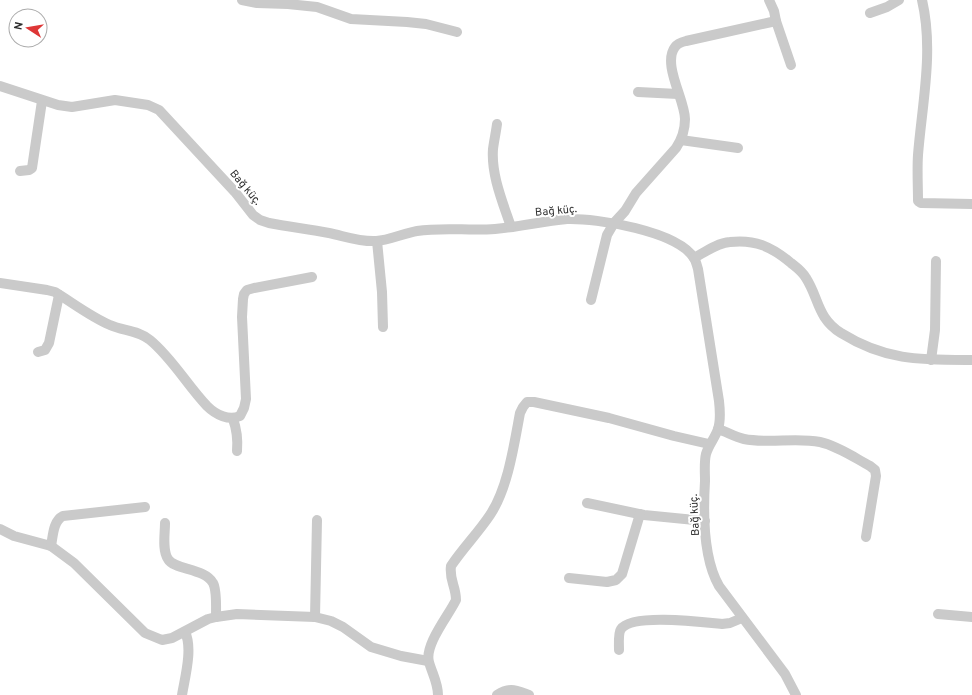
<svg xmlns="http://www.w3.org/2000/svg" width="972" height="695" font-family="Overpass,sans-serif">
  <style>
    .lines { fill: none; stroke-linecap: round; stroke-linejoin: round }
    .minor { stroke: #cacaca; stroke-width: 10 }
    .labels { text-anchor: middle; stroke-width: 4; stroke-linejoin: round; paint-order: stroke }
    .street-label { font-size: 11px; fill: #2d2d2d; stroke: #fff }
  </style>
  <rect width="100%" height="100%" fill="#fff"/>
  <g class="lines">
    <g class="minor">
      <polyline points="242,0 257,3 288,4 317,7 351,19 407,22 426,24 457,32"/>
      <path d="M922,0C934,51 922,104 918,155C917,170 918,186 918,201L921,203L972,204"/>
      <polyline points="870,13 887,7 899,0"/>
      <polyline points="776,21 791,65"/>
      <path d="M0,86L58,105L72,107L115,100L148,105L159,110L235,192L253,215L260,220L269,223C289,227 309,229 329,233C344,236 360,242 376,241C387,241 405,233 417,231C443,227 469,231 495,229C519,227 543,221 567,219C597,218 677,231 694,258C696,261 697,266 698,269L719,401C720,410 721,420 718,429C715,438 709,444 706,454C704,462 705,472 705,481C703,514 703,558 719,586L785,674L796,695"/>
      <polyline points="638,92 678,94"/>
      <path d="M497,124C496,132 494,141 493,149C491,175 503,203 511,227"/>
      <polyline points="681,140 738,148"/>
      <polyline points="20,171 29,170 32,168 42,101"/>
      <polyline points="377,241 382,292 383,327"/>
      <path d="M694,258C705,252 717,243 730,242C755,239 772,247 791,263C796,267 802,271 806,278C819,298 817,318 841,333C886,361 921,360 972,360"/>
      <path d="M0,283L47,290L55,292C73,303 91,317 110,325C123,331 138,330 150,340C172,358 187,385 207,406C216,415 229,421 240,416L244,408L246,399L242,317L243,299L244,294L247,290L254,288L312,277"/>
      <path d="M591,300L607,235L614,223L625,211L636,193L676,148C682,139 685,130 685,119C685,100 662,64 675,47C677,44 682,42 686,41L776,21L774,11L769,0"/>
      <polyline points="38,352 45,350 49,343 59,295"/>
      <polyline points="931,360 935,330 936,261"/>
      <path d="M233,419C237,430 238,439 237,451"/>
      <path d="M718,429C727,432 735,437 744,439C769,444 795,437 820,442C838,446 855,458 870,466L875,470L876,476L866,537"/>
      <polyline points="587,503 644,515 705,521"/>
      <path d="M165,523C165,534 162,550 168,559C174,570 205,568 213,583C217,590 216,608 216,617"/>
      <polyline points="0,529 14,536 51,546 74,563 145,633 162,640 172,638 208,619 216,617 237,614 315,617 331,621 343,627 371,647 401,656 428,661"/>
      <path d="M51,546C53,536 53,521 63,516L145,507"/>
      <polyline points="569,578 607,582 616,580 622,574 640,514"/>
      <polyline points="938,614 972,617"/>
      <polyline points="315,617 317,520"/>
      <path d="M619,650C619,644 618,633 621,629C632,613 703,622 722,624L730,623L742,618"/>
      <path d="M182,695C185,677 193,648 185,632"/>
      <path d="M438,695C438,683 432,673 429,662C424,645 449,615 456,600C456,586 449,580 451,566C463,548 478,533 490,515C508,488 514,445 520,413L523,407L527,402H534L609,418L674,436L709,444"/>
      <path d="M497,695C510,687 515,690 529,695"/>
    </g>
  </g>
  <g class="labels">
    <g class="street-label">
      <text transform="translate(246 187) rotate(50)" y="4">Bağ küç.</text>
      <text transform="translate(556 210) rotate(-5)" y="4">Bağ küç.</text>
      <text transform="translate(694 515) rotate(-93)" y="4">Bağ küç.</text>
    </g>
  </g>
  <g transform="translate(28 28) rotate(282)"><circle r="19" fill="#ffffff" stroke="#ababab"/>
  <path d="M0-3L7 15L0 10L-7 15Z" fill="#de3636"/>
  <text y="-6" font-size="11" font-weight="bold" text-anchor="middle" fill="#2d2d2d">N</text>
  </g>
</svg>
